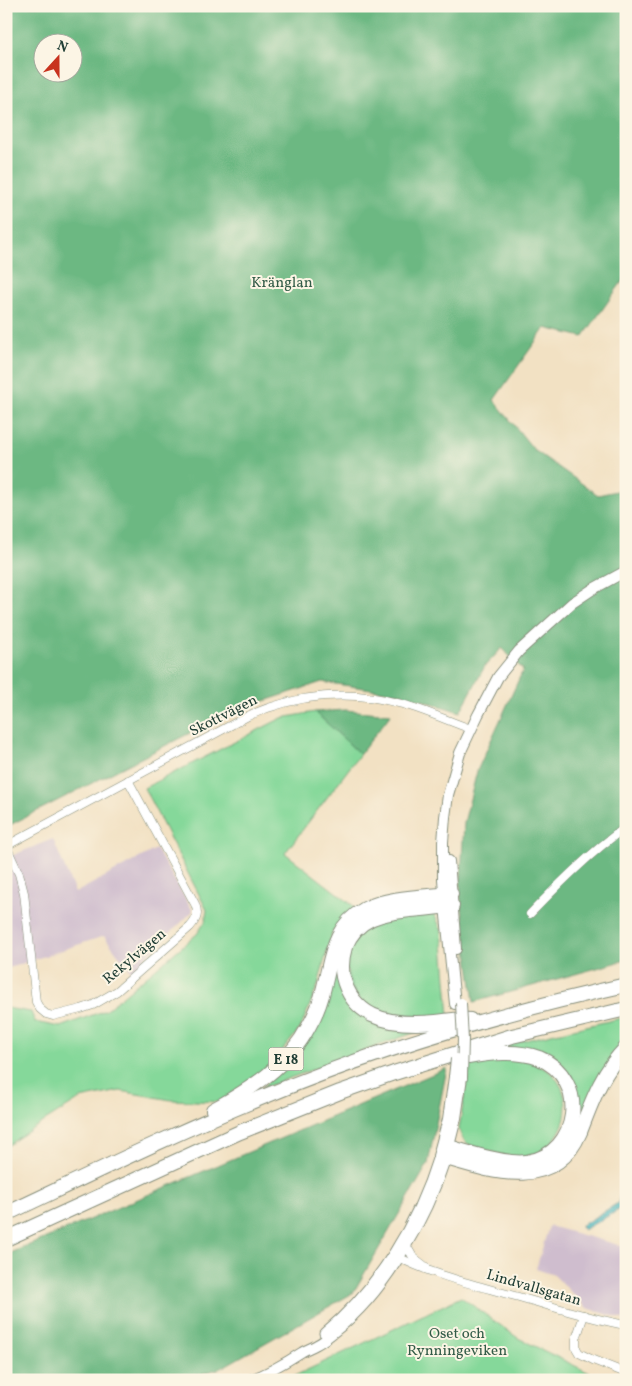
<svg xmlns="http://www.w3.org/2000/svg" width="632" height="1386" font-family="Vollkorn,serif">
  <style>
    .industrial { fill: #cfbdce }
    .green { fill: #85d89a; stroke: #528a67 }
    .forest { fill: #6cb882; stroke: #467a5b; fill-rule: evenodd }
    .water { fill: #3fb0b9; stroke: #2f7676 }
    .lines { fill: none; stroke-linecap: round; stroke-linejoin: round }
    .minor-casing { stroke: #888f7c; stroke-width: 9 }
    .tertiary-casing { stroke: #888f7c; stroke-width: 11 }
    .secondary-casing { stroke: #888f7c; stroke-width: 12 }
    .motorway-casing { stroke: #888f7c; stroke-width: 16 }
    .minor { stroke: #fff; stroke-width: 8 }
    .tertiary { stroke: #fff; stroke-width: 9 }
    .secondary { stroke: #fff; stroke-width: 10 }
    .motorway { stroke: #fff; stroke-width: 14 }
    .secondary-bridge-casing { stroke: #888f7c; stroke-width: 12; stroke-linecap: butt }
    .secondary-bridge { stroke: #fff; stroke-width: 10 }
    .labels { text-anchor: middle; stroke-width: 4; stroke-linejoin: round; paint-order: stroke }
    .shield { fill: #fcf5e5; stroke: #617469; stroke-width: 1 }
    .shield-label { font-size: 14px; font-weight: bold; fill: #1f3d34 }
    .park-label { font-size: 15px; fill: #335c48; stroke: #fcf5e5 }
    .street-label { font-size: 15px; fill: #1f3d34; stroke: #fcf5e5 }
  </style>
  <rect width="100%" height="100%" fill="#fcf5e5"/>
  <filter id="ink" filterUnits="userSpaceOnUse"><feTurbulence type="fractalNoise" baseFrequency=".02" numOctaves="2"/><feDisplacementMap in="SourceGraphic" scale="10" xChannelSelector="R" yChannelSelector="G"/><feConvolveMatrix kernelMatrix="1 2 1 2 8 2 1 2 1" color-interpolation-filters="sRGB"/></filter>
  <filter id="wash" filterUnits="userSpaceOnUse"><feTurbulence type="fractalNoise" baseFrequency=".0096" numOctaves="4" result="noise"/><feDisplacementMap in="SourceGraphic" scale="20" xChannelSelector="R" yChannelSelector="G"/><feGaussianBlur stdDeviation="1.12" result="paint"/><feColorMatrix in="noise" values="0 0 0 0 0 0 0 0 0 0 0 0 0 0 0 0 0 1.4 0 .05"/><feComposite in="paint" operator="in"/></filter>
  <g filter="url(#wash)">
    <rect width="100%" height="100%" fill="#f2e1c3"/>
    <g class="industrial">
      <polygon points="53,839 75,893 156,849 193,911 131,971 104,936 6,969 6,858"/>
      <polygon points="549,1226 626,1247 626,1320 587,1308 554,1275 536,1269"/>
    </g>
    <g class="green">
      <polygon points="315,712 360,754 285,853 355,907 332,933 318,985 300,1029 271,1064 220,1102 171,1100 120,1091 80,1099 18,1138 6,1147 6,1008 31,1012 35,1022 60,1027 106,1010 197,934 205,922 207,910 144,788 282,718"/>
      <polygon points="434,914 442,931 449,1016 399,1017 377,1012 360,1001 350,984 346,966 349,948 359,932 386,918"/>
      <polygon points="337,953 364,1016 432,1026 260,1089 292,1060"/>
      <path d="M626,1017V1041L574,1128C576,1122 578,1115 578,1109C581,1085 566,1064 545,1055C535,1051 511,1048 499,1046Z"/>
      <path d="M498,1059C508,1059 519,1058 529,1061C532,1062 536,1065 539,1066C543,1068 549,1070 552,1074C582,1104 560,1157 517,1157C507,1157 496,1153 487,1150C472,1146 463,1146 459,1129L470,1063Z"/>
      <polygon points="461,1297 518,1338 604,1380 286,1380"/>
    </g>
    <g class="forest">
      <path d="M6,6H626V276L583,337L545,328L494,400L534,450L598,495L626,489V960L474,1002L460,893L464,823L477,771L523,670L502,648L485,666L460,712L399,693L322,682L231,712L6,827ZM42,42H72V72H42Z"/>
      <polygon points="345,710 391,714 360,754 315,712"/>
      <polygon points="447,1068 428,1164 353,1293 221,1368 181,1380 6,1380 6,1255"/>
    </g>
    <polygon class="water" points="626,1174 626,1200 624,1207 583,1230 581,1226 582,1225 618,1203"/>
  </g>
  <g filter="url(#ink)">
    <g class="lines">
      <defs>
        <g id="minor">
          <path d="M128,780L195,904C199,914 197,919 190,927L117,991L93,1005L81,1009L53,1016L46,1014L40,1009L36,1002L24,893L19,874L6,846C87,803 167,759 248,716C296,694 351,689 402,704C425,710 448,721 471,729"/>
          <path d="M530,914C560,883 591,852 626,827"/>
          <polyline points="406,1245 413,1257 426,1267"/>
          <path d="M396,1256C432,1275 472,1284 511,1295C549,1305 587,1318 626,1325"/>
          <polyline points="584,1315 576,1339 576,1348 579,1353 593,1360 626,1373"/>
        </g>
        <g id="tertiary">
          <path d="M324,1333C379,1287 417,1224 438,1156"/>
          <path d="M249,1380C268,1373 285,1363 302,1352C307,1349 311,1348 316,1345C324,1341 331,1335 337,1330C387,1291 427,1217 446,1158"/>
        </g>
        <g id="secondary">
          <polyline points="449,861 456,949"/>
          <polyline points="455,1004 445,906 443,879 443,842 445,817 448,795 460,753 478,715 498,677 519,651 572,603 593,589 626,571"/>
          <polyline points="454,1077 448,1119 438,1156 446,1158 456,1118 462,1077"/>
        </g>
        <g id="motorway">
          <path d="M452,906C438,907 424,909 410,910C382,913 357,917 345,947C342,957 341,967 343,977C347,994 357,1007 372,1015C391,1024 415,1024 436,1022C448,1021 458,1018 470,1020"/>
          <path d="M213,1110C251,1089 288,1066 309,1026C316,1014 321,1001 324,987C332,956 333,926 365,909C387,897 426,897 451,894"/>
          <path d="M449,1147C468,1153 507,1165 527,1162C580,1154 590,1079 539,1058C517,1050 491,1053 468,1057"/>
          <path d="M446,1158C493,1172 555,1192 580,1132C592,1101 602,1072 626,1048"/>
          <path d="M6,1214C93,1173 179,1131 268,1095C384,1047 504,1012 626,985"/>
          <polyline points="6,1239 240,1132 340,1092 394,1073 512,1036 626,1009"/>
        </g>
      </defs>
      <use href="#minor" class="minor-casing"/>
      <use href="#tertiary" class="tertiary-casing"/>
      <use href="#secondary" class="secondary-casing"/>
      <use href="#motorway" class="motorway-casing"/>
      <use href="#minor" class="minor"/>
      <use href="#tertiary" class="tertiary"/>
      <use href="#secondary" class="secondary"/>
      <use href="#motorway" class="motorway"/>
      <defs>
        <g id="secondary-bridge">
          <polyline points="461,1003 463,1040 462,1077"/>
          <polyline points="454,1077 456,1059"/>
        </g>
      </defs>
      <use href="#secondary-bridge" class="secondary-bridge-casing"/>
      <use href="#secondary-bridge" class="secondary-bridge"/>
    </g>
  </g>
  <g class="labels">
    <rect class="shield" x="268.5" y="1047.5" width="35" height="23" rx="4"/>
    <g class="shield-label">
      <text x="286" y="1064">E 18</text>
    </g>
    <g class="park-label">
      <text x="282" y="287">Kränglan</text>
      <text x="457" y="1338">Oset och<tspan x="457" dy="17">Rynningeviken</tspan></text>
    </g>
    <g class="street-label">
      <text transform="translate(223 715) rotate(-27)" y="5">Skottvägen</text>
      <text transform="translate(134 956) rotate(-40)" y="5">Rekylvägen</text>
      <text transform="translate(534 1287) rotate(16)" y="5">Lindvallsgatan</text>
    </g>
  </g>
  <rect width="632" height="1386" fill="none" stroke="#fcf5e5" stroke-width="25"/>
  <g transform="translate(58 58) rotate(21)"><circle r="24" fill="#fcf5e5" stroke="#a4ab9e"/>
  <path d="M0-4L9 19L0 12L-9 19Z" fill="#c8321e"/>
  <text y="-8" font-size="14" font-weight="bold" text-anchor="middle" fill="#1f3d34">N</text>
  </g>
</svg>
